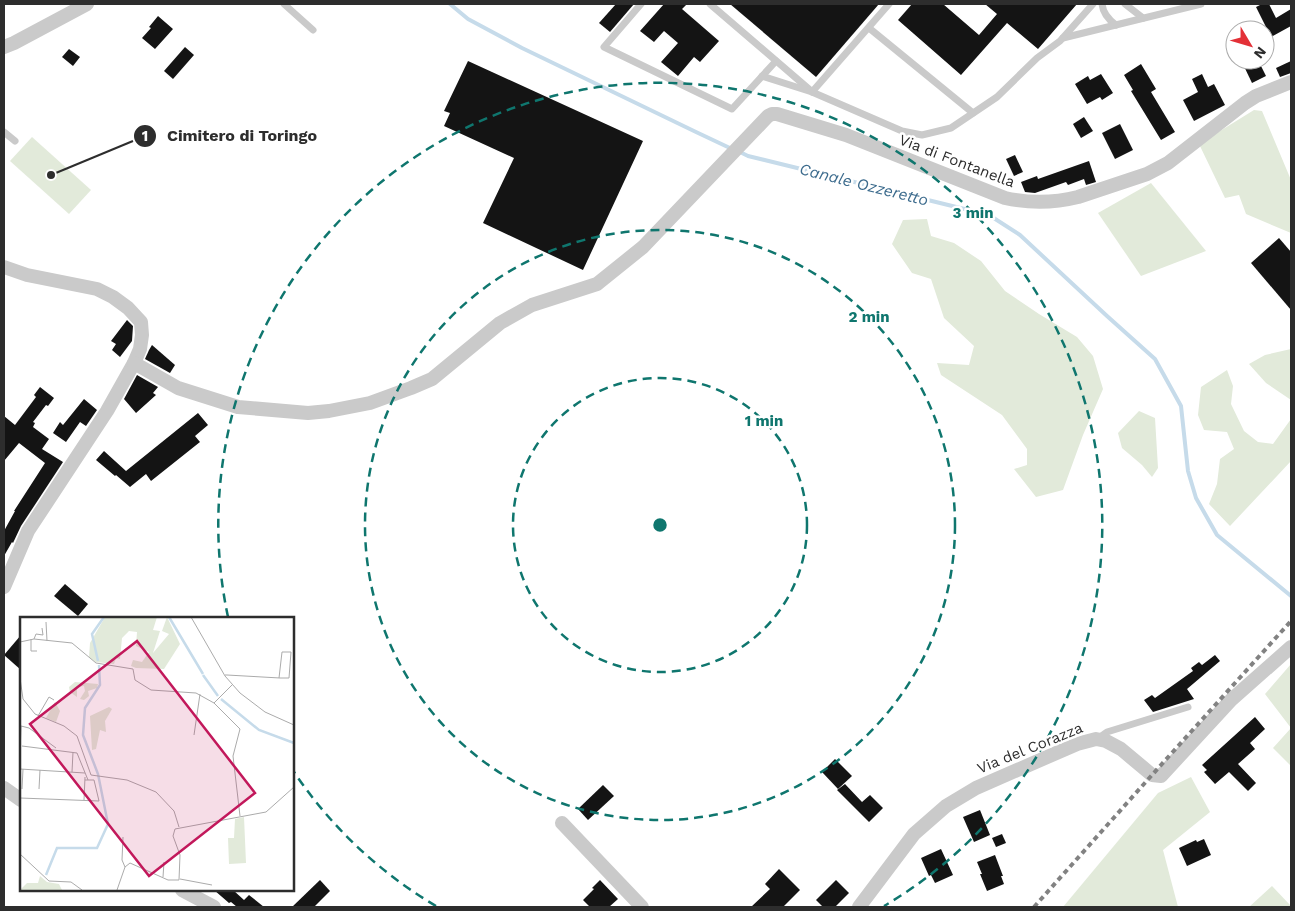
<svg xmlns="http://www.w3.org/2000/svg" width="1295" height="911" font-family="'Work Sans',sans-serif">
  <style>
    .green { fill: #e2eada }
    .lines { fill: none; stroke-linecap: round; stroke-linejoin: round }
    .stream { stroke: #c6dbea; stroke-width: 4 }
    .building { fill: #141414 }
    .service { stroke: #cacaca; stroke-width: 7 }
    .minor { stroke: #cacaca; stroke-width: 14 }
    .rail { stroke: #828282; stroke-width: 4; stroke-dasharray: 5 4; stroke-linecap: butt }
    .ring { fill: none; stroke: #0f766e; stroke-width: 2.5; stroke-dasharray: 9 6 }
    .labels { text-anchor: middle; stroke-width: 5; stroke-linejoin: round; paint-order: stroke }
    .street-label { font-size: 15px; fill: #2d2d2d; stroke: #fff }
    .water-label { font-size: 16px; font-style: italic; fill: #3c6b8d; stroke: #fff }
    .inset-river { fill: none; stroke: #c6dbea; stroke-width: 2.5 }
    .inset-road { fill: none; stroke: #ababab; stroke-width: 1 }
    .view { fill: #c2185b; fill-opacity: 0.15; stroke: #c2185b; stroke-width: 2.5 }
    .inset-edge { fill: none; stroke: #2d2d2d; stroke-width: 2.5 }
    .centre { fill: #0f766e; stroke: #fff; stroke-width: 2.5 }
    .ring-label { font-size: 15px; text-anchor: middle; font-weight: bold; fill: #0f766e; stroke: #fff; stroke-width: 5; stroke-linejoin: round; paint-order: stroke }
    .leader { fill: none; stroke: #2d2d2d; stroke-width: 2 }
    .callout-dot { fill: #2d2d2d; stroke: #fff; stroke-width: 2 }
    .mark-label { font-size: 15px; text-anchor: middle; font-weight: bold; fill: #fff }
    .callout-label { font-size: 16px; text-anchor: middle; font-weight: bold; fill: #2d2d2d; stroke: #fff; stroke-width: 5; stroke-linejoin: round; paint-order: stroke }
  </style>
  <rect width="100%" height="100%" fill="#fff"/>
  <g class="green">
    <polygon points="1254,110 1262,111 1291,180 1291,233 1246,214 1239,195 1225,198 1199,144"/>
    <polygon points="32,137 91,190 69,214 10,161"/>
    <polygon points="1151,183 1206,251 1141,276 1098,213"/>
    <polygon points="927,219 931,236 954,243 981,261 1005,291 1039,314 1077,337 1093,356 1103,389 1083,435 1063,490 1036,497 1014,469 1027,465 1027,449 1002,415 941,375 937,363 969,365 974,346 944,318 931,279 912,273 892,244 903,220"/>
    <polygon points="1291,349 1291,400 1266,383 1249,364 1265,355"/>
    <polygon points="1227,370 1233,386 1231,404 1244,431 1258,442 1273,444 1291,419 1291,461 1230,526 1209,504 1217,484 1220,459 1234,449 1227,432 1204,430 1198,415 1201,387"/>
    <polygon points="1139,411 1155,418 1158,468 1152,477 1142,465 1122,448 1118,433"/>
    <polygon points="1291,664 1291,766 1273,748 1291,728 1265,694"/>
    <polygon points="1191,777 1210,812 1163,850 1178,907 1063,907 1158,793"/>
    <polygon points="1272,886 1291,906 1291,907 1249,907"/>
  </g>
  <g class="lines">
    <g class="stream">
      <polyline points="450,4 468,19 522,48 696,132 732,149"/>
      <polyline points="738,151 748,156 989,215 1020,235 1107,316 1155,359 1181,406 1188,471 1196,498 1217,535 1291,596"/>
    </g>
  </g>
  <g class="building">
    <polygon points="616,4 634,4 610,32 599,23"/>
    <polygon points="664,4 687,4 682,9 719,41 700,62 694,57 678,76 661,62 678,43 664,31 654,42 640,31"/>
    <polygon points="730,4 879,4 816,77"/>
    <polygon points="912,4 943,4 979,35 997,14 985,4 1077,4 1038,49 1007,23 961,75 898,20"/>
    <polygon points="1262,4 1269,4 1276,18 1291,9 1291,26 1271,37 1256,7"/>
    <polygon points="158,16 173,29 155,49 142,38 151,28 149,27"/>
    <polygon points="185,47 194,55 173,79 164,71"/>
    <polygon points="69,49 80,57 73,66 62,57"/>
    <polygon points="1241,60 1258,60 1266,76 1252,83"/>
    <polygon points="468,61 643,141 583,270 483,223 514,158 444,126 450,113 444,111"/>
    <polygon points="1291,61 1291,73 1280,77 1276,68"/>
    <polygon points="1141,64 1156,89 1151,92 1175,132 1161,140 1131,91 1133,90 1124,75"/>
    <polygon points="1101,74 1113,93 1102,100 1100,97 1087,104 1075,84 1088,76 1090,80"/>
    <polygon points="1202,74 1208,87 1214,84 1225,105 1194,121 1183,100 1198,92 1192,79"/>
    <polygon points="1084,117 1093,131 1081,138 1073,124"/>
    <polygon points="1120,124 1133,150 1115,159 1102,133"/>
    <polygon points="1015,155 1023,172 1014,176 1006,159"/>
    <polygon points="1089,161 1096,182 1086,185 1084,179 1068,185 1066,182 1035,193 1025,192 1021,182 1037,176 1038,179"/>
    <polygon points="1279,238 1291,252 1291,310 1251,263"/>
    <polygon points="127,320 133,326 132,341 120,357 112,350 116,344 111,341"/>
    <polygon points="152,345 175,365 170,373 145,359 149,350"/>
    <polygon points="137,375 158,387 153,393 156,395 136,413 124,399"/>
    <polygon points="40,387 54,398 48,406 46,405 33,422 35,423 33,427 49,439 42,449 63,462 21,526 13,543 12,542 4,556 4,531 15,511 14,511 45,463 19,443 4,461 4,416 15,425 36,397 34,395"/>
    <polygon points="84,399 97,410 86,426 80,422 66,442 53,433 60,422 63,425"/>
    <polygon points="198,413 208,425 195,436 200,442 151,481 146,474 130,487 116,475 115,476 96,460 104,451 126,471"/>
    <polygon points="65,584 88,604 78,616 54,596"/>
    <polygon points="21,635 21,670 4,655"/>
    <polygon points="1215,655 1220,661 1187,689 1194,699 1153,712 1144,700 1152,695 1155,698 1193,671 1191,668 1199,662 1202,665"/>
    <polygon points="1255,717 1265,729 1250,743 1255,749 1238,764 1256,783 1248,791 1229,772 1215,784 1204,772 1207,770 1202,765"/>
    <polygon points="835,759 852,776 838,789 822,772"/>
    <polygon points="845,784 862,802 870,795 883,808 869,822 837,790"/>
    <polygon points="603,785 614,796 588,820 578,809"/>
    <polygon points="980,810 990,835 974,842 963,817"/>
    <polygon points="1002,834 1006,843 996,847 992,838"/>
    <polygon points="1204,839 1211,855 1187,866 1179,848 1196,840 1197,842"/>
    <polygon points="941,849 953,875 935,883 931,875 929,876 921,858"/>
    <polygon points="995,855 1003,876 1001,876 1004,884 987,891 980,874 982,874 977,862"/>
    <polygon points="779,869 800,890 783,907 751,907 770,889 765,884"/>
    <polygon points="320,880 330,891 314,907 292,907"/>
    <polygon points="600,880 618,899 609,907 590,907 583,900 594,889 592,888"/>
    <polygon points="836,880 849,893 835,907 823,907 816,900"/>
    <polygon points="214,890 233,890 244,900 249,895 264,907 237,907 231,902 229,903"/>
  </g>
  <g class="lines">
    <g class="service">
      <polyline points="284,4 313,30"/>
      <polyline points="641,4 604,47 732,109 776,61"/>
      <polyline points="710,4 810,90"/>
      <path d="M1102,4C1103,13 1109,20 1116,25"/>
      <polyline points="1125,4 1143,18"/>
      <polyline points="869,28 973,113"/>
      <polyline points="1063,38 1201,4"/>
      <polyline points="762,76 812,92 902,131 922,135 951,128 997,97 1037,58 1060,41 1093,4"/>
      <polyline points="812,92 889,4"/>
      <polyline points="4,132 15,141"/>
      <polyline points="1097,739 1107,732 1188,707"/>
    </g>
    <g class="minor">
      <polyline points="4,47 14,43 87,4"/>
      <polyline points="4,267 27,275 97,289 113,297 128,308 141,322 142,335 140,349 134,363 107,411 28,531 4,587"/>
      <path d="M134,363L178,388L238,407L308,413L329,411L370,403L411,388L432,379L500,323L532,305L597,284L643,247L768,116L772,114H777L846,135L1005,198C1028,203 1054,203 1078,197L1147,174L1168,163L1245,103L1256,96L1291,82"/>
      <polyline points="4,788 21,800"/>
      <polyline points="562,823 642,907"/>
      <polyline points="182,890 214,907"/>
      <polyline points="859,907 914,834 946,806 976,788 1077,744 1096,739 1106,741 1121,749 1152,775 1161,776 1231,700 1291,647"/>
    </g>
    <polyline class="rail" points="1034,907 1152,775 1291,621"/>
  </g>
  <g class="ring">
    <circle cx="660" cy="525" r="147"/>
    <circle cx="660" cy="525" r="295"/>
    <path d="M436 906A442 442 0 0 1 294 772M228 617A442 442 0 1 1 884 906"/>
  </g>
  <g class="labels">
    <g class="street-label">
      <text transform="translate(957 161) rotate(21)" y="5">Via di Fontanella</text>
      <text transform="translate(1030 748) rotate(-22)" y="5">Via del Corazza</text>
    </g>
    <g class="water-label">
      <text transform="translate(864 184) rotate(14)" y="6">Canale Ozzeretto</text>
    </g>
  </g>
  <g transform="translate(20 617)">
    <rect width="274" height="274" fill="#fff"/>
    <path d="M85,0H137L133,13L140,14L133,36L149,17L142,14L147,0L160,27L144,52L116,51L111,49L113,43L122,45L129,35L116,29L117,15L109,14L102,21L100,42L96,41L94,47L75,45L69,40L70,26ZM55,65L78,67L77,71L68,74L69,79L64,83L60,82L65,74L64,69L57,70V80L50,75L49,70ZM35,85L40,94L36,105L26,101ZM89,90L92,92L85,104L86,115L80,113L76,132L72,133L70,99ZM224,200L226,246L209,247L208,221H214L215,202ZM20,259L27,265L39,267L42,273H0L7,266H18Z" fill="#e2eada"/>
    <path class="inset-river" d="M149,0L183,57M78,44L72,17L84,0M183,58L198,79M201,82L239,113L274,126M26,258L37,231H77L88,207L78,157L63,118L65,91L80,68L79,48"/>
    <path class="inset-road" d="M171,0L205,59L220,76L245,95L274,108M26,5L27,24M11,22V34H17M14,22L16,17L23,18L22,11M0,25L14,22L52,26L76,46L113,52L115,63L131,73L176,76L194,86L220,112L213,139L220,199M205,58H207L260,61H269L271,35H262L259,61M0,61L3,82L15,97L44,109L57,119L71,158L107,163L136,175L154,194L159,210M194,86L212,68M18,99L29,80L34,83M174,118L180,77M2,129L57,136L68,163M0,138L1,109L9,111L36,131M0,152L65,156M52,155L53,135M2,172L3,152M19,172L20,153M0,181L79,184L74,163H65M64,183L65,160M0,209V225M103,220L102,243L105,250M0,237L29,264L51,265L62,273M143,260L144,245M160,262L192,268M97,273L105,250L110,246L148,263H159L160,238L153,219L155,212L246,195L274,170"/>
    <path class="view" d="M117,24L235,176L129,259L10,107Z"/>
    <rect width="274" height="274" class="inset-edge"/>
  </g>
  <circle cx="660" cy="525" r="8" class="centre"/>
  <g class="ring-label">
    <text x="973" y="218">3 min</text>
    <text x="869" y="322">2 min</text>
    <text x="764" y="426">1 min</text>
  </g>
  <path class="leader" d="M51 175L145 136"/>
  <g class="callout-dot">
    <circle cx="51" cy="175" r="5"/>
    <circle cx="145" cy="136" r="12"/>
  </g>
  <g class="mark-label">
    <text x="145" y="141">1</text>
  </g>
  <g class="callout-label">
    <text x="242" y="141">Cimitero di Toringo</text>
  </g>
  <rect width="1295" height="911" fill="none" stroke="#2d2d2d" stroke-width="10"/>
  <g transform="translate(1250 45) rotate(128)"><circle r="24" fill="#ffffff" stroke="#ababab"/>
  <path d="M0-4L9 19L0 12L-9 19Z" fill="#e33037"/>
  <text y="-8" font-size="14" font-weight="bold" text-anchor="middle" fill="#2d2d2d">N</text>
  </g>
</svg>
